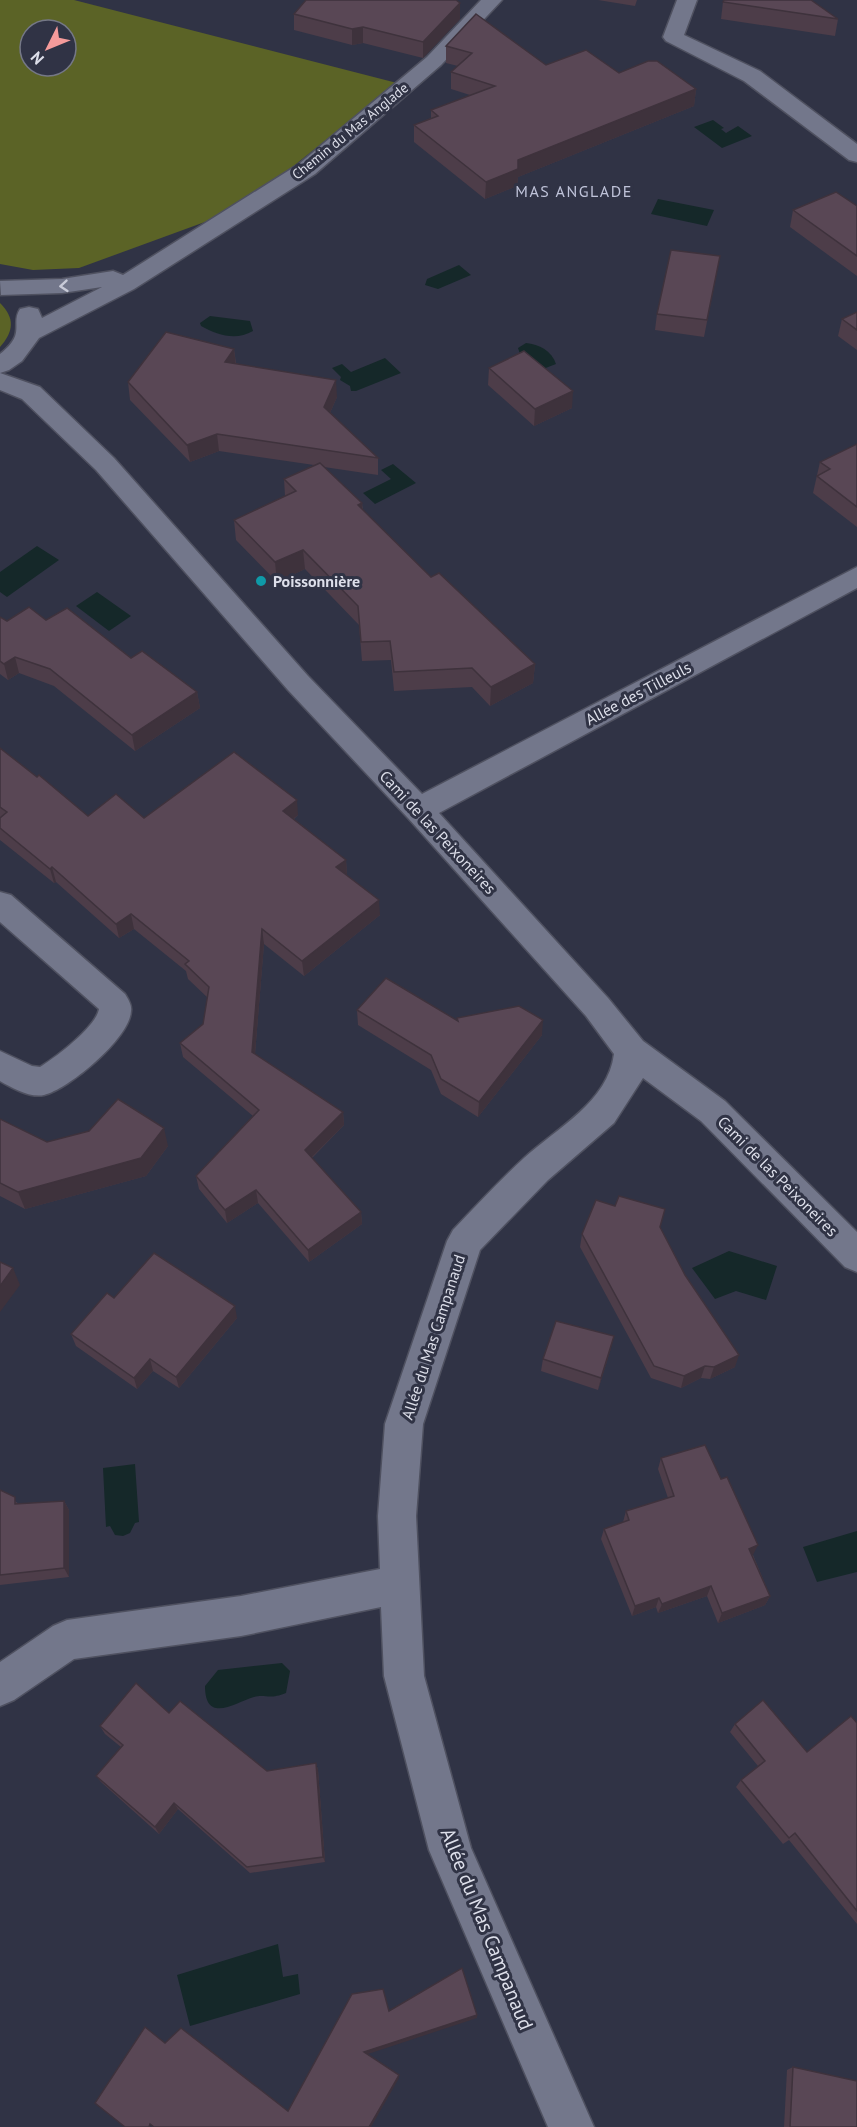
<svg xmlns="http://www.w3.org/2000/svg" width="857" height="2127" font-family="'PT Sans',sans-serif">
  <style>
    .green { fill: #5b6326; fill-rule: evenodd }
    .water { fill: #152829 }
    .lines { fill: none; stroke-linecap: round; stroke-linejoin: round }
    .minor-casing { stroke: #4f5160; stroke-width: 3 }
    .tertiary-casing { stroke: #4f5160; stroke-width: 3 }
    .minor { fill: #73778b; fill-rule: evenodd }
    .tertiary { fill: #73778b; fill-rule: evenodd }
    .wall { fill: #4d3d49 }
    .shaded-wall { fill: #3e323c }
    .building { fill: #594755; stroke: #3e323c; stroke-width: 1.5 }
    .oneway { stroke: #c8cad7 }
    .culture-dot { fill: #0f9aa8; stroke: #303345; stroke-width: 2 }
    .labels { text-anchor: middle; stroke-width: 6; stroke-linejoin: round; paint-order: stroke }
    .far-street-label { font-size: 14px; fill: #dddfea; stroke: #303345 }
    .far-quarter-label { font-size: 16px; letter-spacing: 1.5px; fill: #bfc3d9; stroke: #303345 }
    .poi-label { font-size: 16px; font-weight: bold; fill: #dddfea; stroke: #303345; text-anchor: start }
    .street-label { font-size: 16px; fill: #dddfea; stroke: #303345 }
    .near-street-label { font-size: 20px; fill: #dddfea; stroke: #303345 }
  </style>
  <rect width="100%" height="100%" fill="#303345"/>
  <g class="green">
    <path d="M0,0H74L397,83L291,168L224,215L79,268L33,270L0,264ZM30,30H66V66H30Z"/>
    <path d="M0,303C15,318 14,331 0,347Z"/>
  </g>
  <g class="water">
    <polygon points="713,120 724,128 721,129 726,133 738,126 752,136 722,148 694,127"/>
    <polygon points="658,199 714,210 707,226 651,214"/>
    <polygon points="459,265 471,275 438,289 425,285 427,279"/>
    <path d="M210,316L250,321L253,331C236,341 217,335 201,326L200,323Z"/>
    <path d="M526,343C539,344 552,351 556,364L543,369L521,357L518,348Z"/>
    <polygon points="385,358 401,373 356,391 351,391 350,386 340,380 341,377 332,368 342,364 351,372"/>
    <polygon points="393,464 416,483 375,504 363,493 391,479 381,470"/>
    <polygon points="37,546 59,560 7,597 0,592 0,572"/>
    <polygon points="97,592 131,616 109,631 76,606"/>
    <polygon points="729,1251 777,1266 766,1300 736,1291 715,1299 692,1268"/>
    <polygon points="135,1464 139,1522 135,1523 130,1533 123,1536 115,1535 110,1526 106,1527 103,1468"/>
    <polygon points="857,1531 857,1572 817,1582 803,1547"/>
    <path d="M282,1663L290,1671L286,1693C269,1700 266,1694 254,1697C236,1702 205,1725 205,1686L218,1670Z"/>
    <polygon points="278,1944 283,1977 298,1974 300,1994 190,2026 177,1975"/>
  </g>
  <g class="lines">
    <defs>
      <g id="minor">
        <polygon points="677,0 697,0 684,35 760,71 857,144 857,162 849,160 744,81 666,41 663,37"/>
        <path d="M0,373L40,387L114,458L308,676L422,794L857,567V588L439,813L608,998L643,1041L725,1101L857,1232V1272L845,1267L701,1121L643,1078L614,1123L548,1180L480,1250L423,1424L416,1516L424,1676L471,1848L594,2127H548L429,1850L384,1676L381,1607L241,1636L74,1659L14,1700L0,1706V1662L53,1626L67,1620L241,1596L380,1569L378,1516L385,1424L447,1241L453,1230C476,1206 499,1181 524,1158C557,1128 608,1102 614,1054L586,1016L408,818L288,690L96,470L22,399L0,390Z"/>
        <path d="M0,892L11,895L125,994C128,999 132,1005 131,1011C130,1038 69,1089 44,1095C30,1098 12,1088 0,1081V1051L32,1066L40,1067C56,1057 96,1027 99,1009L0,922Z"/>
      </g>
      <path id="tertiary" d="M481,0H502L441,65L315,174L134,289L39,338L22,361L9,370L0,373V354C27,333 10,324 20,309L29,307L38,309L42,318L102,287L62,293L1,295L0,281L62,279L113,271L123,275L299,164L427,57Z"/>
    </defs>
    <use href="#minor" class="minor-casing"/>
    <use href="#tertiary" class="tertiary-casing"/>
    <use href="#minor" class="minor"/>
    <use href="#tertiary" class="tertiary"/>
  </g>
  <g class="wall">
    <polygon points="598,0 637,0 635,6"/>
    <polygon points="723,2 838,19 835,36 721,19"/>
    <polygon points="460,3 460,19 423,58 363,43 352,45 294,30 294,14"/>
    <polygon points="446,46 546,65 619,73 696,89 694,106 518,177 517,186 485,199 414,142 414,125 431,118 431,110 470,95 451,89 451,72 458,66 446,63"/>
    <polygon points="857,206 857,276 790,227 793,210"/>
    <polygon points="720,256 704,337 655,330 657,314"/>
    <polygon points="857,312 857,350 838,336 842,319"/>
    <polygon points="234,349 236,363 337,397 330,413 378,458 378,475 324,467 362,503 363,510 431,577 535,664 533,683 490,706 472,687 394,691 391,660 362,661 359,625 305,569 277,582 236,540 234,520 285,496 284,479 314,465 219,451 190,462 130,400 128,382"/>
    <polygon points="489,368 572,408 534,426 488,385"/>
    <polygon points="857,444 857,527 813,493 820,462"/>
    <polygon points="0,617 7,621 46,620 131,658 197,692 200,708 135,751 54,686 19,673 8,680 0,674"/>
    <polygon points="0,748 88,816 144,818 298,815 294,819 346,860 347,875 380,915 304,976 264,944 255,1054 343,1112 344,1125 312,1158 361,1212 362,1224 309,1262 258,1203 227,1223 199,1189 196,1176 253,1116 183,1057 180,1043 203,1024 208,998 188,979 186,971 134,929 119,938 56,882 54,883 0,840"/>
    <polygon points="357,1010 457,1020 457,1018 542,1035 478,1117 441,1094 431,1070 358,1025"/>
    <polygon points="0,1119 47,1142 168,1146 146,1176 25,1209 0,1196"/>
    <polygon points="660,1228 735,1367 710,1379 701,1378 681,1388 651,1378 580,1247 582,1234"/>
    <polygon points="114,1298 237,1318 179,1388 153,1371 137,1389 76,1346 71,1334"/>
    <polygon points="611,1348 598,1390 541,1371 543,1359"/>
    <polygon points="661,1458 753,1555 770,1596 765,1605 718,1623 707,1596 658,1613 656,1607 632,1616 601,1539 604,1529 623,1522 626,1511 668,1498 658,1469"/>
    <polygon points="0,1490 19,1504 64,1501 69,1510 69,1577 0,1585"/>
    <polygon points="169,1713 267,1771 316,1763 318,1770 325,1862 250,1873 178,1809 159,1834 101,1782 96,1776 121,1747 105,1734 100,1726"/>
    <polygon points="857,1723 857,1924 789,1840 783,1844 736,1787 741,1780 758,1766 730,1732 735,1724 807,1752"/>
    <polygon points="793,2067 857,2127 784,2127 787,2070"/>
  </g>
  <g class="shaded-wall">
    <polygon points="460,3 460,19 423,58 423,42"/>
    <polygon points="363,27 363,43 352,45 352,29"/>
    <polygon points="696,89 694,106 518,177 517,186 485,199 486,182 518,160"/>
    <polygon points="234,349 236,367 225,362"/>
    <polygon points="336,380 337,397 325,424 324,407"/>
    <polygon points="573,391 572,408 534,426 535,409"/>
    <polygon points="217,434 219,451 190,462 187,445"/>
    <polygon points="362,503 363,522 358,505"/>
    <polygon points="303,550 305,569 277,582 275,562"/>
    <polygon points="15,657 19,673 8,680 4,664"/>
    <polygon points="535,664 533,683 490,706 491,687"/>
    <polygon points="197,692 200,708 135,751 132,735"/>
    <polygon points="297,800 298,815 284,826 283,811"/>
    <polygon points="346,860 347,875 336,867"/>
    <polygon points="52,867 56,882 54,883 50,869"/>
    <polygon points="379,900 380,915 304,976 302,961"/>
    <polygon points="131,914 134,929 119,938 116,924"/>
    <polygon points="262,929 264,944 254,1066 252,1052"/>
    <polygon points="543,1020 542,1035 478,1117 479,1102"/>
    <polygon points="343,1112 344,1125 306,1163 305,1150"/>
    <polygon points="164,1128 168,1146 146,1176 25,1209 18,1192"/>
    <polygon points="256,1190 258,1203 227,1223 225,1210"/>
    <polygon points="361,1212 362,1224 309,1262 308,1250"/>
    <polygon points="13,1268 20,1285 0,1312 0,1286"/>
    <polygon points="235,1306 237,1318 179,1388 176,1377"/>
    <polygon points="614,1336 611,1348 598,1390 601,1378"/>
    <polygon points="739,1355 735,1367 710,1379 714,1367"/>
    <polygon points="150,1359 153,1371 137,1389 134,1378"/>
    <polygon points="705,1366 701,1378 681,1388 684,1376"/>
    <polygon points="64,1501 69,1510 69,1577 64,1568"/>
    <polygon points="758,1545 753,1555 745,1559 749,1549"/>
    <polygon points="711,1586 707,1596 658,1613 662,1604"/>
    <polygon points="770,1596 765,1605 718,1623 722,1613"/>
    <polygon points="659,1598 656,1607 632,1616 635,1606"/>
    <polygon points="316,1763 318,1770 325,1862 323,1857"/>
    <polygon points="174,1803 178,1809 159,1834 155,1827"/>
    <polygon points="477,2015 477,2018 365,2055 364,2052"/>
    <polygon points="399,2075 399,2078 371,2127 369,2127"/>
  </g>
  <g class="building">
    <polygon points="306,0 456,0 460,3 423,42 363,27 352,29 294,14"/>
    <polygon points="724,0 811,0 838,19 723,2"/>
    <polygon points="476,14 546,65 586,50 619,73 648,61 657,61 696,89 518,160 518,169 486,182 414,125 438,116 431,110 495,86 451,72 472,53 446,46"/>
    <polygon points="836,192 857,206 857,256 793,210"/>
    <polygon points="671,250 720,256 707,320 657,314"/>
    <polygon points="857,312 857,330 842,319"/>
    <polygon points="166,332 234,349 225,362 336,380 324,407 378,458 217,434 187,445 128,382"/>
    <polygon points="524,351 573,391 535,409 489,368"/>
    <polygon points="857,444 857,507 817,476 830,469 820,462"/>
    <polygon points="320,463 362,503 358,505 431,577 439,573 535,664 491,687 472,668 394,672 390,641 361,642 358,606 303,550 275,562 234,520 296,491 284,479"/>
    <polygon points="29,607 46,620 67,608 131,658 142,651 197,692 132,735 50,669 15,657 4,664 0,661 0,617 7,621"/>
    <polygon points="0,748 37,777 39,775 88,816 116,794 144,818 234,752 297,800 283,811 346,860 336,867 379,900 302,961 262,929 252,1052 343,1112 305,1150 361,1212 308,1250 256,1190 225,1210 196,1176 259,1110 180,1043 203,1024 209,987 185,964 189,961 131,914 116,924 52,867 50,869 0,828 0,818 7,812 0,807"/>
    <polygon points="386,978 458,1021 457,1018 519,1006 543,1020 479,1102 441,1079 431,1055 357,1010"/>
    <polygon points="118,1099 164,1128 141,1158 18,1192 0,1183 0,1119 47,1142 89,1131"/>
    <polygon points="619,1196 665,1209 660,1227 685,1275 739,1355 714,1367 705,1366 684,1376 654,1366 582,1234 596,1200 615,1206"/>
    <polygon points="154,1253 235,1306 176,1377 150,1359 134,1378 71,1334 107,1293 114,1298"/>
    <polygon points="0,1262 13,1268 0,1286"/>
    <polygon points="556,1321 614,1336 601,1378 543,1359"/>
    <polygon points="705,1445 721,1479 727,1477 758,1545 749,1549 770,1596 722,1613 711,1586 662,1604 659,1598 635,1606 604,1529 629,1520 626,1511 674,1496 661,1458"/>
    <polygon points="0,1490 15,1497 15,1504 64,1501 64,1568 0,1575"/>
    <polygon points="136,1683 169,1713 180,1701 267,1771 316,1763 323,1857 247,1867 174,1803 155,1827 96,1776 123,1745 100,1726"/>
    <polygon points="763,1700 807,1752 851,1716 857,1723 857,1911 795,1833 789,1838 741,1780 765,1761 735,1724"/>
    <polygon points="462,1968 477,2015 364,2052 399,2075 369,2127 154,2127 150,2124 149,2127 125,2127 95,2103 145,2027 165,2043 181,2028 288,2111 352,1994 383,1989 389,2011"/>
    <polygon points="793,2067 857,2081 857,2127 790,2127"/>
  </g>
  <defs><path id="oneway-chevron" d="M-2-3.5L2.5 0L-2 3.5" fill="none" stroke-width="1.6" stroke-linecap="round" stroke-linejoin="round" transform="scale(1.5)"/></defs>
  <use class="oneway" href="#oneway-chevron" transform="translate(64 286) rotate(175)"/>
  <circle class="culture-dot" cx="261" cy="581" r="6"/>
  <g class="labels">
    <g class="far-street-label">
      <text transform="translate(350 131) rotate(-39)" y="5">Chemin du Mas Anglade</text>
    </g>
    <g class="far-quarter-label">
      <text x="574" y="197">MAS ANGLADE</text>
    </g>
    <g class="poi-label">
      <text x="273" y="587">Poissonnière</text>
    </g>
    <g class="street-label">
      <text transform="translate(638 693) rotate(-28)" y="6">Allée des Tilleuls</text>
      <text transform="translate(438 832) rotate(47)" y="6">Cami de las Peixoneires</text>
      <text transform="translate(778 1176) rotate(45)" y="6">Cami de las Peixoneires</text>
      <text transform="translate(433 1337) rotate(-72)" y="6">Allée du Mas Campanaud</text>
    </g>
    <g class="near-street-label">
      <text transform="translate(487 1929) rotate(68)" y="7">Allée du Mas Campanaud</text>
    </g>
  </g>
  <g transform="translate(48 48) rotate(227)"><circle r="28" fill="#303345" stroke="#757887" stroke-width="1.5"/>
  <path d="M0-4.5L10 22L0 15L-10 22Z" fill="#f59b9b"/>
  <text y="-9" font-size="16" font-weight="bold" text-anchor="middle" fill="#dddfea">N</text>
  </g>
</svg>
